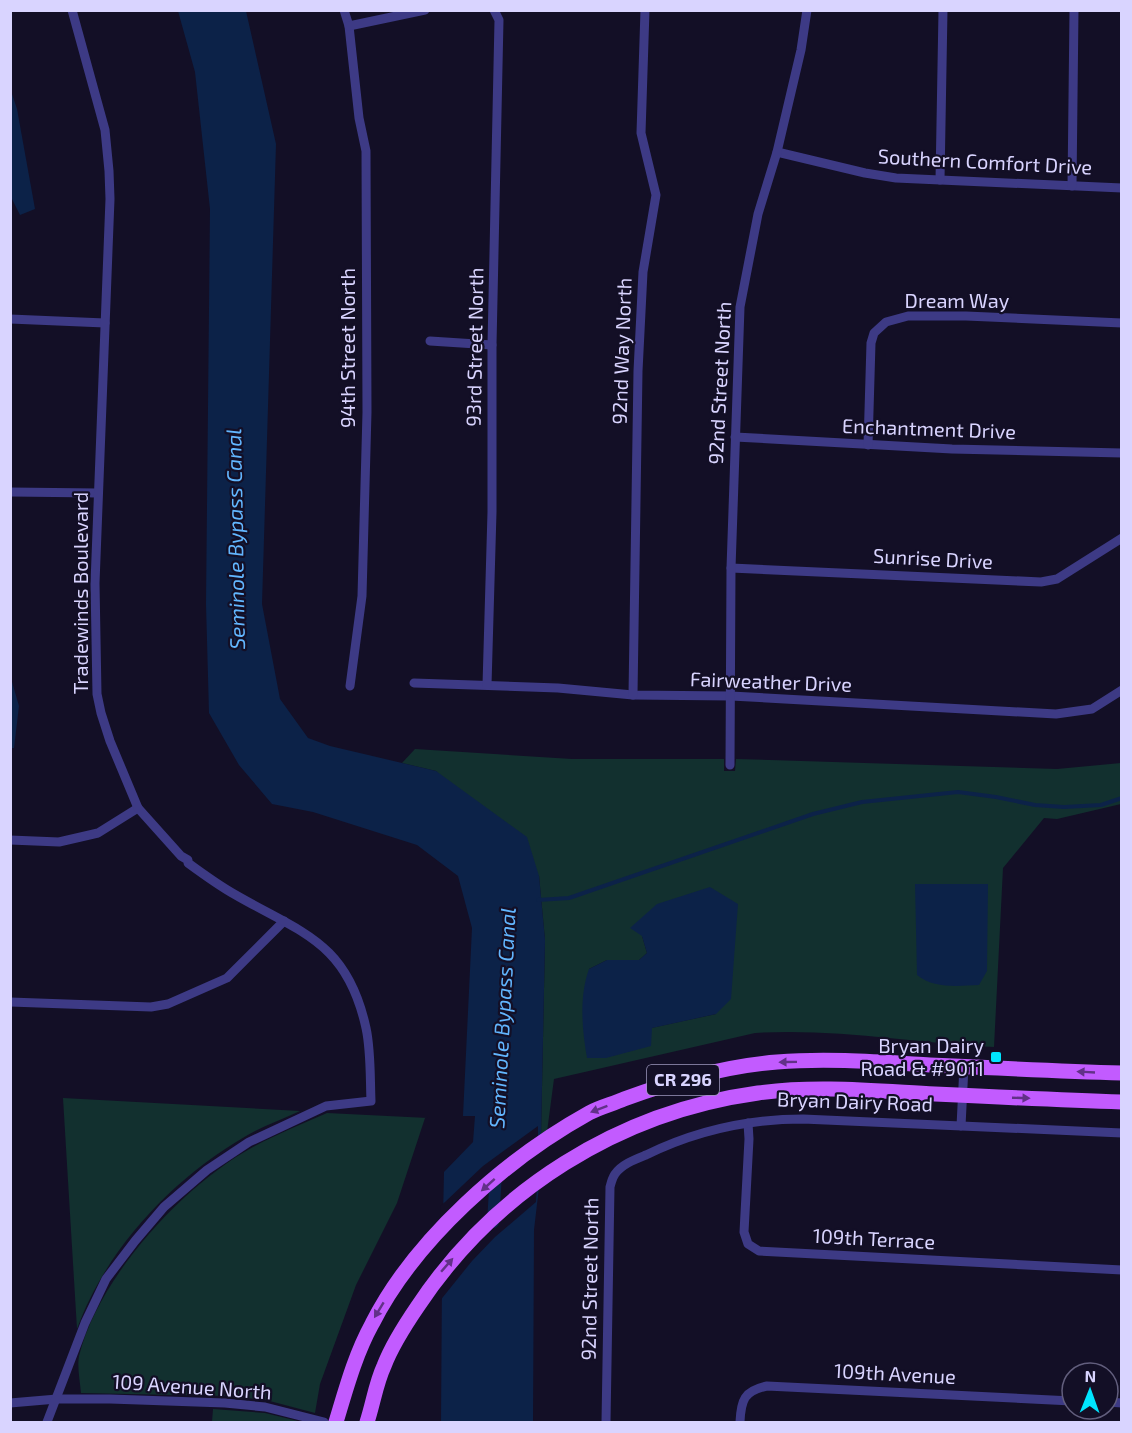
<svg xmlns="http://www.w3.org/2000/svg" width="1132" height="1433" font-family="'Exo 2',sans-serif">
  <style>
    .green { fill: #12302f; fill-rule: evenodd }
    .water { fill: #0c2248 }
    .pier { fill: #130f26 }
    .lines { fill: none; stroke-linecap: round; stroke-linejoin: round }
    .stream { stroke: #0c2248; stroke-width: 4 }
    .canal { stroke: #0c2248; stroke-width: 12 }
    .street { stroke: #3d3a85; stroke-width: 9 }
    .primary { stroke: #c25bff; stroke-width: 15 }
    .oneway { fill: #623188 }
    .poi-dot { fill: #00e5ff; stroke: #130f26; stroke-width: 2 }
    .labels { text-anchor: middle; stroke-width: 4.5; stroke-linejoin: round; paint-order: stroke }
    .shield { fill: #130f26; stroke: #9e99be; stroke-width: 1.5 }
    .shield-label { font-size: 18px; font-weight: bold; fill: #d9d4ff }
    .street-label { font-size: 20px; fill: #d9d4ff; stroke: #130f26 }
    .poi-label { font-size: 20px; fill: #d9d4ff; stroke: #130f26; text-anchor: end }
    .water-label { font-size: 21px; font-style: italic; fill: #62b6ff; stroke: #130f26 }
  </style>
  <rect width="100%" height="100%" fill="#130f26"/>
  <g class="green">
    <path d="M415,749L572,759H724V771H735L736,759L1057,769L1121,763V804L1057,819L1044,818L1003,868L994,1047C914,1043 835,1028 755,1033L554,1079L547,1132L541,1136L545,940L539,876L436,771L402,763ZM642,936L716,1014L651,1028L589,969L607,960H639L647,953Z"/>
    <path d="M63,1098L300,1111C283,1119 263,1126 246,1136C173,1178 106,1249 77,1329Z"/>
    <path d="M327,1113L428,1118H425L397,1203L356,1285L320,1384L315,1413L266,1400L225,1396L81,1393C80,1381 77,1367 79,1356C98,1278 183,1185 253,1147C277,1134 302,1124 327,1113Z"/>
    <polygon points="213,1409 265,1413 302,1422 212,1422"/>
  </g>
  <g class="water">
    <polygon points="178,11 246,11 276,144 262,604 280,699 308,738 330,746 436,771 527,837 539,876 545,940 541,1136 443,1218 444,1172 473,1142 475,1116 463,1116 472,928 458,876 417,845 313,812 272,804 239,765 209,713 206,604 210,209 195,72"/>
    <polygon points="10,88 17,109 35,209 20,215 11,197"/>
    <polygon points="10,675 19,706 14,748 11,748"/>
    <path d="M915,884H988L987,971L979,985C958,986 934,989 917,975Z"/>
    <path d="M710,887L738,904L731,999L716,1014L652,1028L651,1046L606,1058H587C582,1029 579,997 589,969L607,960H639L647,953L642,936L630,928L657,904Z"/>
    <polygon points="539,1187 534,1230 533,1422 441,1422 442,1280"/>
  </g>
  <g class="pier">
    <polygon points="538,1126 538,1142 441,1220 440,1206 445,1202 483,1166"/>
    <polygon points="537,1185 536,1202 495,1237 472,1261 439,1302 439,1280"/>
  </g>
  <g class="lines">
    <polyline class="stream" points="538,900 569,898 813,814 862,802 958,792 996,797 1035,805 1064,807 1101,805 1122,798"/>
    <polyline class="canal" points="493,1222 496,1174"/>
    <g class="street">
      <polyline points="344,10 349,26 359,118 366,151 367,412 362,596 350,686"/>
      <polyline points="349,26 425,10"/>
      <polyline points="777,152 865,173 896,178 1122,188"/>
      <polyline points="940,180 943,10"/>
      <polyline points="1072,186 1074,10"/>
      <polyline points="10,319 105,323"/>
      <polyline points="430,341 492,345"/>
      <polyline points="735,437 952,449 1122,453"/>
      <polyline points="868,445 871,343 874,333 886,322 908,316 966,316 1122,323"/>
      <polyline points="10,492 98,493"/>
      <polyline points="731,568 1041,582 1057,579 1122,538"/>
      <polyline points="414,683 558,688 633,695 731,696 1056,714 1092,709 1122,690"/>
      <polyline points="487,685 492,512 492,345 499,20 494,10"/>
      <polyline points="633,695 638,371 643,272 656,195 641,133 645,10"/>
      <polyline points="730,765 731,568 740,307 758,214 777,152 801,50 807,10"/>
      <polyline points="10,840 59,842 98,833 138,808"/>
      <polyline points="10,1002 151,1007 168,1004 227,978 284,921"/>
      <polyline points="748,1123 749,1139 744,1232 748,1244 759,1251 1122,1270"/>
      <polyline points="961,1126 964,1066"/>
      <polyline points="1108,1402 1122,1403"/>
      <polyline points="10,1403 57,1399 110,1399 225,1403 265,1407 324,1422"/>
      <path d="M47,1422L85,1323L106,1279L135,1241L164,1207L207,1170L249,1142L326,1106L371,1101C370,1077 371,1051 366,1028C347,941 301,933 234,894C218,885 203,874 188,863V860L181,856L138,808L110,741L101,713L97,694L95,583L110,199L109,171L105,130L72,10"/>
      <path d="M606,1422L610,1187C611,1183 613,1177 615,1174C622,1164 636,1159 646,1155C695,1131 749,1119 803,1119L1122,1133"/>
      <path d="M740,1422C741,1400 744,1391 767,1386L1072,1401"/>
    </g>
    <g class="primary">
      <path d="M336,1422C346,1389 355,1355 372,1324C415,1239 506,1159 589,1113C600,1107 613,1104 624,1099C673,1081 725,1066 777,1062C828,1058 879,1062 930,1065C994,1068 1058,1071 1122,1073"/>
      <path d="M367,1422C373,1404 376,1383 384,1366C392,1345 405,1325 418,1306C495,1190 619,1112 758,1093C816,1085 876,1091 935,1094C997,1097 1059,1100 1122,1102"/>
    </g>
  </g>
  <defs><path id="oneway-solid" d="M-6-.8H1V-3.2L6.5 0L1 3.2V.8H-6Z" transform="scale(1.5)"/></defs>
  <g class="oneway">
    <use href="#oneway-solid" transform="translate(788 1062) rotate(179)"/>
    <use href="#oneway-solid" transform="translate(1086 1072) rotate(-177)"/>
    <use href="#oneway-solid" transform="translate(1021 1098) rotate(2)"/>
    <use href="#oneway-solid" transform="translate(599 1109) rotate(159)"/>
    <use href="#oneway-solid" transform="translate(488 1185) rotate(138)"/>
    <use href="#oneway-solid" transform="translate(447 1265) rotate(-49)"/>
    <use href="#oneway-solid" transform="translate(379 1310) rotate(121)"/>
  </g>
  <rect class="poi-dot" x="990" y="1051" width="12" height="12" rx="3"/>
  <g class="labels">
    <rect class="shield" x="647" y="1065" width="72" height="30" rx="4.5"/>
    <g class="shield-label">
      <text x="683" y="1086">CR 296</text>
    </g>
    <g class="street-label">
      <text transform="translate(985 162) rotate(3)" y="7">Southern Comfort Drive</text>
      <text x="957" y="308">Dream Way</text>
      <text transform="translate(475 347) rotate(-89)" y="7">93rd Street North</text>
      <text transform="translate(348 348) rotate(-90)" y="7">94th Street North</text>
      <text transform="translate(622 351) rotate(-88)" y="7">92nd Way North</text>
      <text transform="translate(720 383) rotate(-87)" y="7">92nd Street North</text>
      <text transform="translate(929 429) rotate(2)" y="7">Enchantment Drive</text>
      <text transform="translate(933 559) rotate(3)" y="7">Sunrise Drive</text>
      <text transform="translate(81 593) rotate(-90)" y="7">Tradewinds Boulevard</text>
      <text transform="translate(771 682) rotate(2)" y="7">Fairweather Drive</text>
      <text transform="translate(855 1102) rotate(2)" y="7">Bryan Dairy Road</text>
      <text transform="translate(874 1239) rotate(3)" y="7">109th Terrace</text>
      <text transform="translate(590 1279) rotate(-89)" y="7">92nd Street North</text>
      <text transform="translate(895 1374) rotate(3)" y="7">109th Avenue</text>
      <text transform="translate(192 1387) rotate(4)" y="7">109 Avenue North</text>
    </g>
    <g class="poi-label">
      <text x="984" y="1053">Bryan Dairy<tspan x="984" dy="23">Road &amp; #9011</tspan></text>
    </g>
    <g class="water-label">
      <text transform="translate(236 539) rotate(-91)" y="7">Seminole Bypass Canal</text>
      <text transform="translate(503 1018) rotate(-87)" y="7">Seminole Bypass Canal</text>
    </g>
  </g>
  <rect width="1132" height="1433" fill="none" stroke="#d9d4ff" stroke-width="24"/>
  <g transform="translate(1090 1391) rotate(1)"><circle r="28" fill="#130f26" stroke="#625e7d" stroke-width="1.5"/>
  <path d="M0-4.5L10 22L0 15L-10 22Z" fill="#00e5ff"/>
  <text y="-9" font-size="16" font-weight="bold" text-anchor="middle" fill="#d9d4ff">N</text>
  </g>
</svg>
